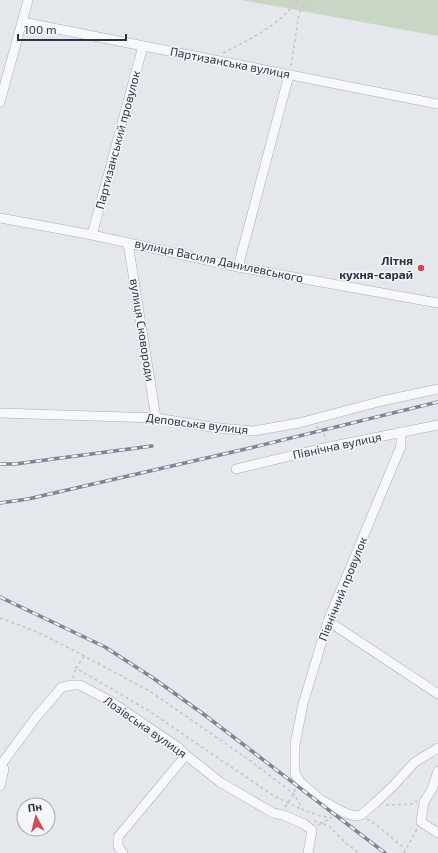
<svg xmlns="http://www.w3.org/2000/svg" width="438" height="853" font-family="'Exo 2',sans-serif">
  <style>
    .green { fill: #c9d6c5 }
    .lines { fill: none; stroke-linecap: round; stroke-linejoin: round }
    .minor-casing { stroke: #a9aeb7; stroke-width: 10 }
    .path { stroke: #c2c5cb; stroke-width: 1.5; stroke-dasharray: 3 3; stroke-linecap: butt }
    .minor { stroke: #f7f8fa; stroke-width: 9 }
    .rail-casing { stroke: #7d8696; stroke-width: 3.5 }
    .rail { stroke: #f4f6f9; stroke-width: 2; stroke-dasharray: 6; stroke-linecap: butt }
    .poi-dot { fill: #d1495b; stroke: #f4f6f9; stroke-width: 1.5 }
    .labels { text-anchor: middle; stroke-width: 3; stroke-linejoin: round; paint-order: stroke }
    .street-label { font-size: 12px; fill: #2b3445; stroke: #f4f6f9 }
    .poi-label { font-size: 12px; font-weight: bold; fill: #2b3445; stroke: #f4f6f9; text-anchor: end }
  </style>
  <rect width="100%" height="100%" fill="#e4e7ec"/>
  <polygon class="green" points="242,0 438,0 438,36"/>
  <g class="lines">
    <defs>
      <g id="minor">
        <polyline points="22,22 438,104"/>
        <polyline points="0,102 28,0"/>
        <polyline points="0,218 92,235 238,267 438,303"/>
        <polyline points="92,235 143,46"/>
        <polyline points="128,243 156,418"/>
        <polyline points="238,267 289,75"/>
        <polyline points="0,413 156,418 218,428 253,431 299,423 382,401 438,389"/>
        <polyline points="401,432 401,446 328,621 303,704 295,744 295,773 300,782 321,800 345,813 356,816 361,815 374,804 393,786 415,762 438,748"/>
        <polyline points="236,469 319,449 438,425"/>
        <polyline points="328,621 438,694"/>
        <polyline points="438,771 432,789 424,802 421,822 438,833"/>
        <polyline points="0,786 4,769 0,766 37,716 62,687 73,685 80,685 110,701 179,748 186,755 220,782 273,813 283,815 304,824 312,830 308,853"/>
        <polyline points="123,853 118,846 118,837 186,755"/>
      </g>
    </defs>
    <use href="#minor" class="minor-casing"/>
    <g class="path">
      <path d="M223,53C247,41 282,24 297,0"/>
      <polyline points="291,66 299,14 305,0"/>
      <polyline points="316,427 322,428 326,440"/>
      <polyline points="0,618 35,631 77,652 151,692 248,759 294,794 303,810 321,816 331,818"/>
      <polyline points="84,656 76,668 149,711 274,796 303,810"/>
      <polyline points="73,678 76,668"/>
      <polyline points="386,805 411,804 417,801"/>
      <polyline points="285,807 294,794 295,788"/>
      <polyline points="367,819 378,826 405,849"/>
      <polyline points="314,821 322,823 332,817"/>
      <polyline points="318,825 322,823 329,826 347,844 359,853"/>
      <polyline points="404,853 417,829"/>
    </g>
    <use href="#minor" class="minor"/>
    <defs>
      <g id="rail">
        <polyline points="0,464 15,464 152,446"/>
        <polyline points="0,503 28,499 250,448 438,402"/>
        <polyline points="0,597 105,647 153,678 202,713 385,853"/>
      </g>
    </defs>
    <use href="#rail" class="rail-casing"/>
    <use href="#rail" class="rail"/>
  </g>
  <circle class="poi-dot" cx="421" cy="268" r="4"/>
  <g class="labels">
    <g class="street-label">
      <text transform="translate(230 63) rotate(11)" y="4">Партизанська вулиця</text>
      <text transform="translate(118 140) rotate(-75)" y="4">Партизанський провулок</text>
      <text transform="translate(219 261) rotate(12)" y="4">вулиця Василя Данилевського</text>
      <text transform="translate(142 330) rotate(81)" y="4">вулиця Сковороди</text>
      <text transform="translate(197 424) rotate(7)" y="4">Деповська вулиця</text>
      <text transform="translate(337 446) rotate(-12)" y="4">Північна вулиця</text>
      <text transform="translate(343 589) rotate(-68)" y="4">Північний провулок</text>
      <text transform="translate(145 727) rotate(35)" y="4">Лозівська вулиця</text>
    </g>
    <g class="poi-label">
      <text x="413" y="265">Літня<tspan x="413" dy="14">кухня-сарай</tspan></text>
    </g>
  </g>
  <g transform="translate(36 817) rotate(353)"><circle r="19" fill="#f4f6f9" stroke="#a4a8b1"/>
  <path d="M0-3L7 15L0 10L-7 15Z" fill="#d1495b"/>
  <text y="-6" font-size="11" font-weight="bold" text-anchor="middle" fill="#2b3445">Пн</text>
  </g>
  <path d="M18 34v6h108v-6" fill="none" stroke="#2b3445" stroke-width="2"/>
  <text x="24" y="34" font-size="12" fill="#2b3445" stroke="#f4f6f9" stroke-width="3" paint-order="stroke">100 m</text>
</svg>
